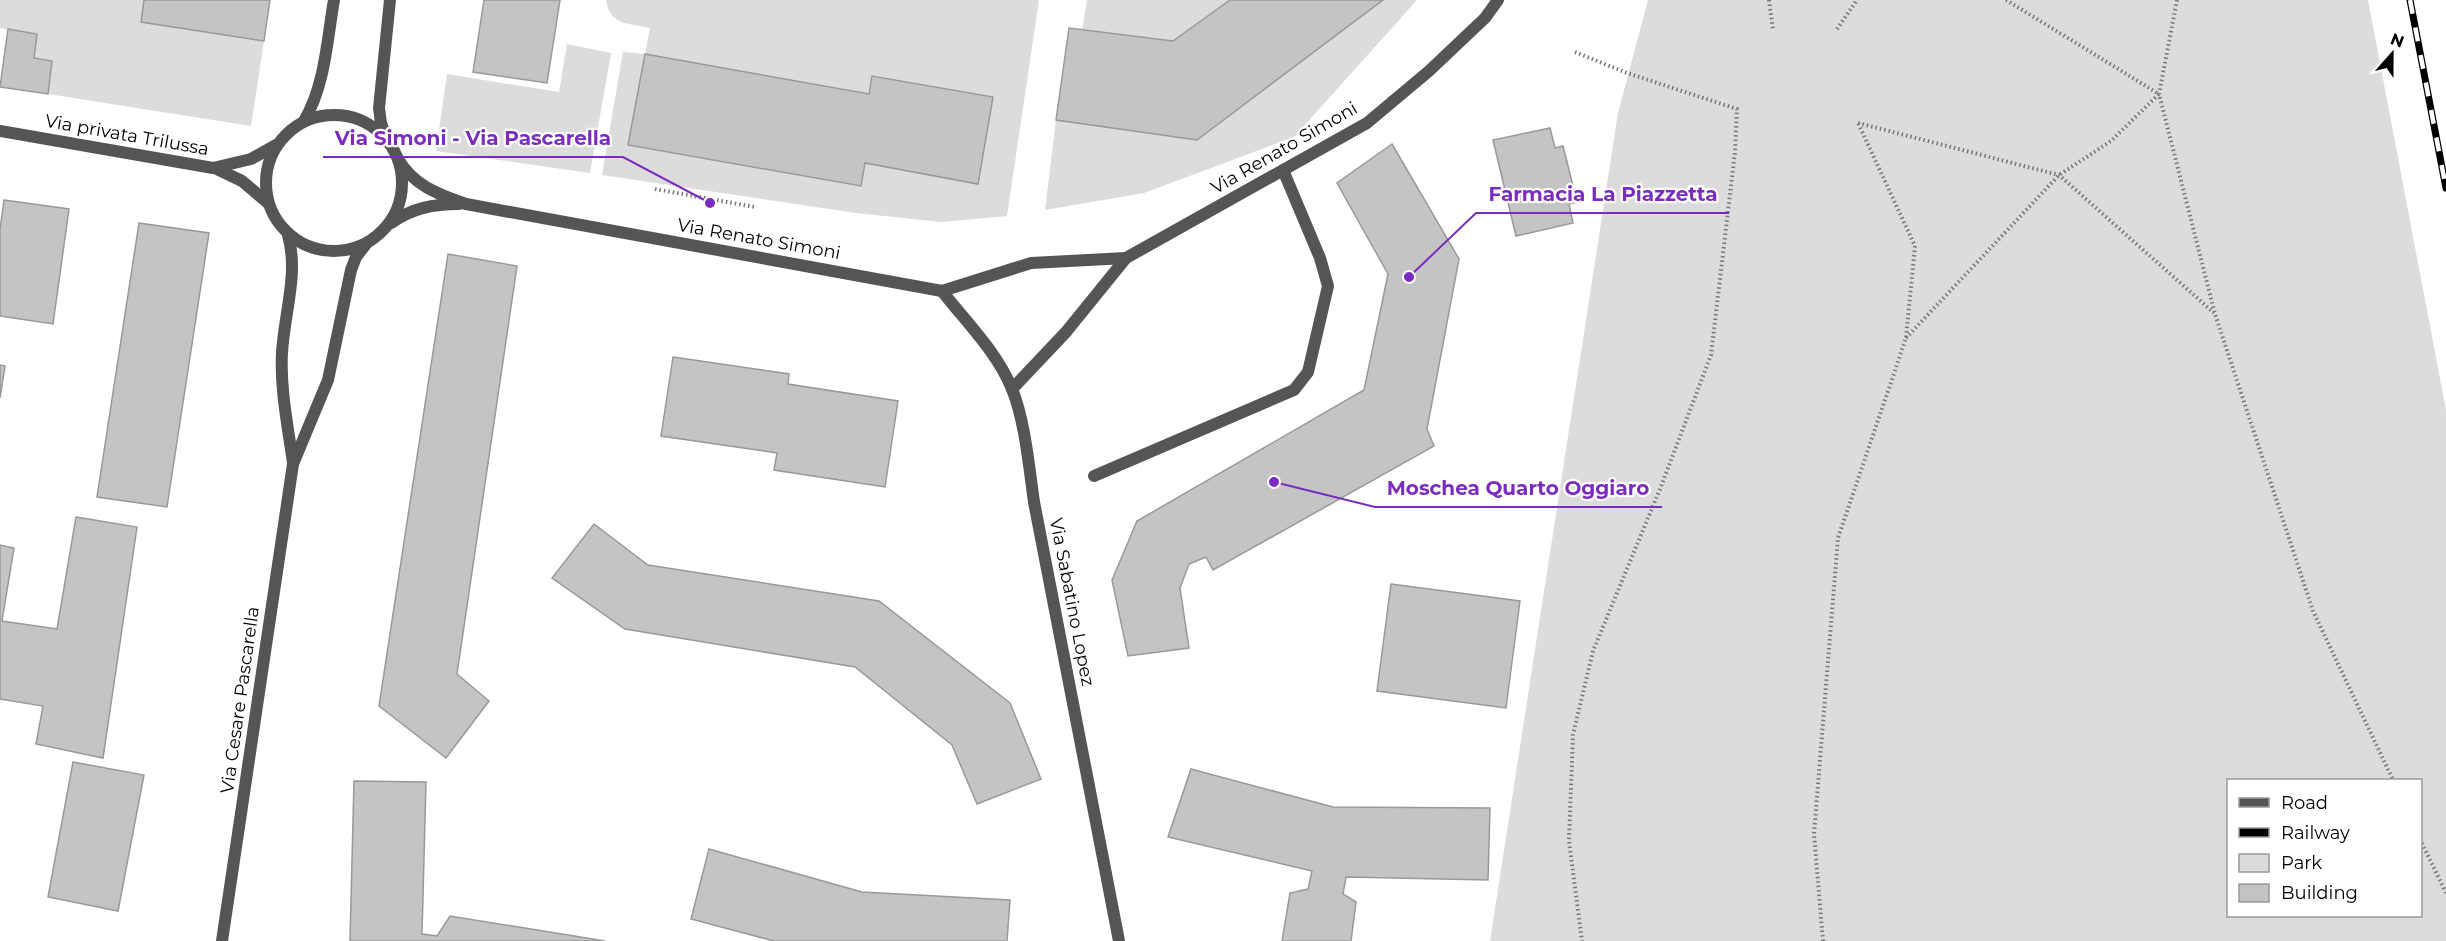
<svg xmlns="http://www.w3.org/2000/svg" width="2446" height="941" font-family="Montserrat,sans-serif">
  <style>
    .green { fill: #dcdcdc; fill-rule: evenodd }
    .building { fill: #c4c4c4; stroke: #999; stroke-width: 1.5 }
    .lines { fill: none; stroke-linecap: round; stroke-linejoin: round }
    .path { stroke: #777; stroke-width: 4; stroke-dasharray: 1.5 3; stroke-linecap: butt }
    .lane { stroke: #555; stroke-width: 12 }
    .street { stroke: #555; stroke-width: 12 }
    .rail-casing { stroke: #000; stroke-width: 7 }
    .rail { stroke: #fff; stroke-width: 4.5; stroke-dasharray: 14; stroke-linecap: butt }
    .labels { text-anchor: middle; stroke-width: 4.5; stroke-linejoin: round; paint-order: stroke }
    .street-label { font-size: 18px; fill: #000; stroke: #fff }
    .leader { fill: none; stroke: #7b2cbf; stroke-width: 2 }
    .callout-dot { fill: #7b2cbf; stroke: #fff; stroke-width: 2 }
    .callout-label { font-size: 20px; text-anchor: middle; font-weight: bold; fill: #7b2cbf; stroke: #fff; stroke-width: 4.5; stroke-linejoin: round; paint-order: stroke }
  </style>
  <rect width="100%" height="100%" fill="#fff"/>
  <g class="green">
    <polygon points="0,0 144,0 141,22 264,41 251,126 48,94 52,61 34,58 37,34 0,28"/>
    <path d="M606,0H1039L1007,216L941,222L856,213L602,175L623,52L645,54L650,28C629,23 610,26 606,0Z"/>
    <polygon points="1087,0 1230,0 1173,41 1082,30"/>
    <polygon points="1383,0 1417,0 1294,137 1144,193 1045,210 1056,120 1197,140"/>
    <path d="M1648,0H2368L2446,410V941H1490L1618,113ZM2228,780H2420V916H2228Z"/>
    <polygon points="567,44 611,53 590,173 436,151 447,74 559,92"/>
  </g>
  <g class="building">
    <polygon points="144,0 270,0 264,41 141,22"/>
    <polygon points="484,0 560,0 547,83 473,72"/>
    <polygon points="1230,0 1383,0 1197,140 1056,120 1069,28 1173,41"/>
    <polygon points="8,29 37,34 34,58 52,61 48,94 0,87"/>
    <polygon points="645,54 869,94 872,76 993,97 978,184 865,163 861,186 628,145"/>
    <polygon points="1550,128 1555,148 1563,146 1577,202 1569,204 1573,223 1516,236 1493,140"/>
    <polygon points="1392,144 1459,259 1427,429 1434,446 1213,570 1206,557 1189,564 1180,588 1189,648 1128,656 1112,580 1137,521 1364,390 1388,274 1337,183"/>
    <polygon points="4,200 69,209 53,324 0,316 0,229"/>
    <polygon points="139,223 209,233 167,507 97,497"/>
    <polygon points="448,254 517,266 457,674 489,701 446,758 379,706"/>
    <polygon points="673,357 789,374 788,384 898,401 885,487 774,470 777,453 661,436"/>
    <polygon points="0,365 5,366 0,398"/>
    <polygon points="76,517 137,527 103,758 36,744 43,706 0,699 0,545 14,548 2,621 57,629"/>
    <polygon points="594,524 648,565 879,601 1010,703 1041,779 977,804 952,745 855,667 625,629 552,578"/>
    <polygon points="1391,584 1520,601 1506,708 1377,691"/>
    <polygon points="73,762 144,775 118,911 48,897"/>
    <polygon points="1191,769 1333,807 1490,808 1488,880 1346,877 1343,894 1356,902 1351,941 1282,941 1290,893 1308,889 1312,871 1168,837"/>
    <polygon points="354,781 426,782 422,934 437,936 450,916 605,941 350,941"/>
    <polygon points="709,849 862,892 1010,900 1007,941 774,941 691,919"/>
  </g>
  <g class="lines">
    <g class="path">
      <polyline points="1769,0 1773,30"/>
      <polyline points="2177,0 2159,94 2215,314 2313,611 2393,780"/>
      <polyline points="1837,29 1857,0"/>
      <polyline points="1575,52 1627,73 1737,109 1735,152 1711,355 1660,489 1593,651 1573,735 1569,841 1582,941"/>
      <polyline points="1858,123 2059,175 2214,313"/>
      <polyline points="655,189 755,207"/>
      <polyline points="1906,338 2059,175 2111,141 2159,94 2006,0"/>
      <polyline points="2420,839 2446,893"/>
      <polyline points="1823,941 1814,834 1838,538 1906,338 1915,246 1858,123"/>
    </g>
    <polyline class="lane" points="1094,476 1294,390 1308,372 1328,286 1320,258 1283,170"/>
    <g class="street">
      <circle cx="334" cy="183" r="68"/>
      <path d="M304,121C325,86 327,40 334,0"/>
      <polyline points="0,131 213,168 251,159 276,145"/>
      <polyline points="386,138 381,123 379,108 390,0"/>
      <path d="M398,159C414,186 438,194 466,204L942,291L1031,263L1126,258"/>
      <polyline points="217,169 242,181 269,204"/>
      <path d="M391,223C412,208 434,204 459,204"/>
      <path d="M288,235C299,274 284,314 282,353C280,389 288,427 293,463"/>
      <path d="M942,291C966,322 997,352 1012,389C1025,421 1029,467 1034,502L1119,941"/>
      <polyline points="1012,389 1066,332 1126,258 1367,123 1429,71 1485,18 1498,0"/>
      <polyline points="222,941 293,464 328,380 351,270 356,257 366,244"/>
    </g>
    <defs>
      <polyline id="rail" points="2410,0 2446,188"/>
    </defs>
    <use href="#rail" class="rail-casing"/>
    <use href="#rail" class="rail"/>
  </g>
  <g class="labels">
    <g class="street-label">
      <text transform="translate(127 135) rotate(10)" y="6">Via privata Trilussa</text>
      <text transform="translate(1284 148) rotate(-30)" y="6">Via Renato Simoni</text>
      <text transform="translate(759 239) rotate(10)" y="6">Via Renato Simoni</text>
      <text transform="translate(1072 602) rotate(79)" y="6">Via Sabatino Lopez</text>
      <text transform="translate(240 700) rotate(-82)" y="6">Via Cesare Pascarella</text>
    </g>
  </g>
  <path class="leader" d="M710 203L623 157H323M1409 277L1476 213H1729M1274 482L1375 507H1662"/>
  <g class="callout-dot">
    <circle cx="710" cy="203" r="6"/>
    <circle cx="1409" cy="277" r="6"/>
    <circle cx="1274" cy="482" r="6"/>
  </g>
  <g class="callout-label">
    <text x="473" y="145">Via Simoni - Via Pascarella</text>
    <text x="1603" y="201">Farmacia La Piazzetta</text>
    <text x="1518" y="495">Moschea Quarto Oggiaro</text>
  </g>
  <rect x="2227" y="779" width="195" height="138" fill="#ffffff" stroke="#999999" stroke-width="1.5"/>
  <rect x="2239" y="798" width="30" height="9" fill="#555555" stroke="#999999" stroke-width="1.5"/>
  <text x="2281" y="809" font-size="18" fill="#000000">Road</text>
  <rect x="2239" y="828" width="30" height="9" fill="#000000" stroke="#999999" stroke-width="1.5"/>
  <text x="2281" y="839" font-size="18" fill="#000000">Railway</text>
  <rect x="2239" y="854" width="30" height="18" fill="#dcdcdc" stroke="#999999" stroke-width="1.5"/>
  <text x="2281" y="869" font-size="18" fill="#000000">Park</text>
  <rect x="2239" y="884" width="30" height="18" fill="#c4c4c4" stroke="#999999" stroke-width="1.5"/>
  <text x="2281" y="899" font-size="18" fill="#000000">Building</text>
  <g transform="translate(2392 54) rotate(21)" stroke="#ffffff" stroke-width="4.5" paint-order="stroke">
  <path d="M0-4.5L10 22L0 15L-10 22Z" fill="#000000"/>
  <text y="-9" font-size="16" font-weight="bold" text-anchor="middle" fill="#000000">N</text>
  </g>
</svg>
